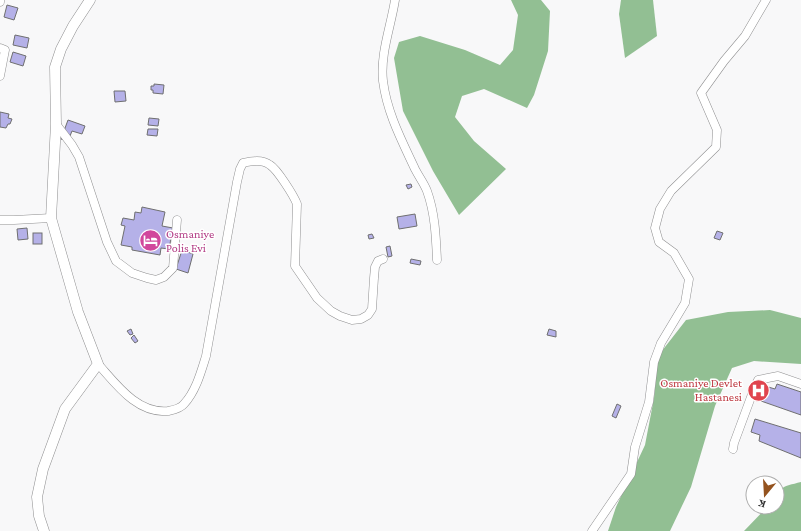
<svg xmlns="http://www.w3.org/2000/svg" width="801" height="531" font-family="'Crimson Pro',serif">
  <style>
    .forest { fill: #92bf93 }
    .building { fill: #b5b1e8; stroke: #6f6f70 }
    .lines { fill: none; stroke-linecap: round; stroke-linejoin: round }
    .minor-casing { stroke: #8f8f90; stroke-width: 9 }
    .tertiary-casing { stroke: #8f8f90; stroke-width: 11 }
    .minor { stroke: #fff; stroke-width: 8 }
    .tertiary { stroke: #fff; stroke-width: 10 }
    .labels { text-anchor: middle; stroke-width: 3; stroke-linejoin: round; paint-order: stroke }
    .hotel-label { font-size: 12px; fill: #b23c85; stroke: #fff; text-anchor: start }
    .health-label { font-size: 12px; fill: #be3a42; stroke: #fff; text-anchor: end }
  </style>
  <rect width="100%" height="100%" fill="#f8f8f9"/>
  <g class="forest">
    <polygon points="511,0 541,0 550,11 548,51 534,95 527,108 484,89 462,96 455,117 474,141 506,169 459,215 433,171 403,111 394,58 399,42 420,36 465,50 500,65 513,50 518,15"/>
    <polygon points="621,0 653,0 657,36 625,58 619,14"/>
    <polygon points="770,310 801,318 801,364 754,361 732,368 715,406 691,487 670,531 608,531 616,507 645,445 654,398 658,356 686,320 728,312"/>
    <path d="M801,482V531H744L767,507H777C777,486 782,487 801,482Z"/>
  </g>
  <g class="building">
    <polygon points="7,5 18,8 14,20 4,17"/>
    <polygon points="15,35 29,38 27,48 13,45"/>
    <polygon points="13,52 26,56 23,66 10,62"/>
    <polygon points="154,84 164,85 163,94 153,93 153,90 151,90 151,86 154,86"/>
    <polygon points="114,91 125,91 126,101 115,102"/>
    <polygon points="0,112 9,114 8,118 12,119 10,124 8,124 6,128 0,127"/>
    <polygon points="149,118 159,119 158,126 148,125"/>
    <polygon points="68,120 85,126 82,134 72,131 68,141 61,139"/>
    <polygon points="148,129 158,129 157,136 147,135"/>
    <polygon points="411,184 412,187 408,189 406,185"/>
    <polygon points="142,207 165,212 162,226 173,228 169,249 161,248 160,255 132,250 132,247 121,245 125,226 121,225 123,218 134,220 135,212 141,213"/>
    <polygon points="415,214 417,226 399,229 397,217"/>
    <polygon points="27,228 28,239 18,240 17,229"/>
    <polygon points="717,231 723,233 720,240 714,238"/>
    <rect x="33" y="233" width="9" height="11"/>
    <polygon points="372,234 374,238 369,239 368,235"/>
    <polygon points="390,246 392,256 388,257 386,247"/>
    <polygon points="182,250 193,254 188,273 176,269"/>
    <polygon points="411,259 421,261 420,265 410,263"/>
    <polygon points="131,329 133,334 130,335 127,331"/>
    <polygon points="549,329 556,331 556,337 547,335"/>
    <polygon points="134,335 138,341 135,343 131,338"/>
    <polygon points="777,384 801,392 801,415 761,401 765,386 775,389"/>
    <polygon points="617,404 621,406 616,418 612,416"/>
    <polygon points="755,419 801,433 801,458 759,441 760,435 751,432"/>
  </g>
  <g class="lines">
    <defs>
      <g id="minor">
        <path d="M395,0C391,26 380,54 383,81C387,113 402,141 415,169C419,177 424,183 427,191C435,213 436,237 437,260"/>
        <polyline points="0,2 0,0"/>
        <polyline points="0,48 5,50 0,76"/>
        <polyline points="56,124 72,145 79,157 107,242 116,261 132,273 147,278 156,280 164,277 173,268 177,220"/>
        <polyline points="0,220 14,220 51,218"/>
        <path d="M98,364C116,384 137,414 168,411C173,410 180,409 184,404C196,391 201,372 206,356L237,182L240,169L243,163C252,161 262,159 270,165C277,169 294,196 297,204L295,266L317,298L331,311L340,316L352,320L361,319L368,315L372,309L374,278L375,267L378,261L383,259"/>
        <polyline points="733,449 734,443 754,389 758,380 778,376 801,384"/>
        <polyline points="592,531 631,474 635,447 649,402 654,362 661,343 685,303 689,279 674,253 659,242 655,228 660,209 671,191 716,147 717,130 701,93 724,61 745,36 766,0"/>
      </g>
      <polyline id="tertiary" points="44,531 39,516 37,497 43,469 65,409 98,364 78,312 51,218 56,124 55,67 61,49 73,26 90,0"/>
    </defs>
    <use href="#minor" class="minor-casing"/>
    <use href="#tertiary" class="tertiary-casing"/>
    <use href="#minor" class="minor"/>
    <use href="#tertiary" class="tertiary"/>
  </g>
  <defs>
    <symbol id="hotel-disc" viewBox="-11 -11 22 22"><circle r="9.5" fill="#d1479c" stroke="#fff"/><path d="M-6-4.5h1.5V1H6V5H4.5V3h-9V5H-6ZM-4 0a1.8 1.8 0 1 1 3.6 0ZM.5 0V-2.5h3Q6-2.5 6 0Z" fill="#fff"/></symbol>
    <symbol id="hospital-disc" viewBox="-11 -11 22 22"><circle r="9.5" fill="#e0444e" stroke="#fff"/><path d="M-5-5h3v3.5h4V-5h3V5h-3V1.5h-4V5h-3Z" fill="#fff"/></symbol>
  </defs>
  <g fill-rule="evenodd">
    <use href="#hotel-disc" x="138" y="228" width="25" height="25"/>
    <use href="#hospital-disc" x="746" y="378" width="25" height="25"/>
  </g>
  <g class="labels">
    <g class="hotel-label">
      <text x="166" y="238">Osmaniye<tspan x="166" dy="14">Polis Evi</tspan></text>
    </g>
    <g class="health-label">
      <text x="742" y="387">Osmaniye Devlet<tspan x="742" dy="14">Hastanesi</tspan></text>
    </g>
  </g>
  <g transform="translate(765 495) rotate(198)"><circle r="19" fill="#ffffff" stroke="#adadad"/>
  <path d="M0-3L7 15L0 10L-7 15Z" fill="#94531f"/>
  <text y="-6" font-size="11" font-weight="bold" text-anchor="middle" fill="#313131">K</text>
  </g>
</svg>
